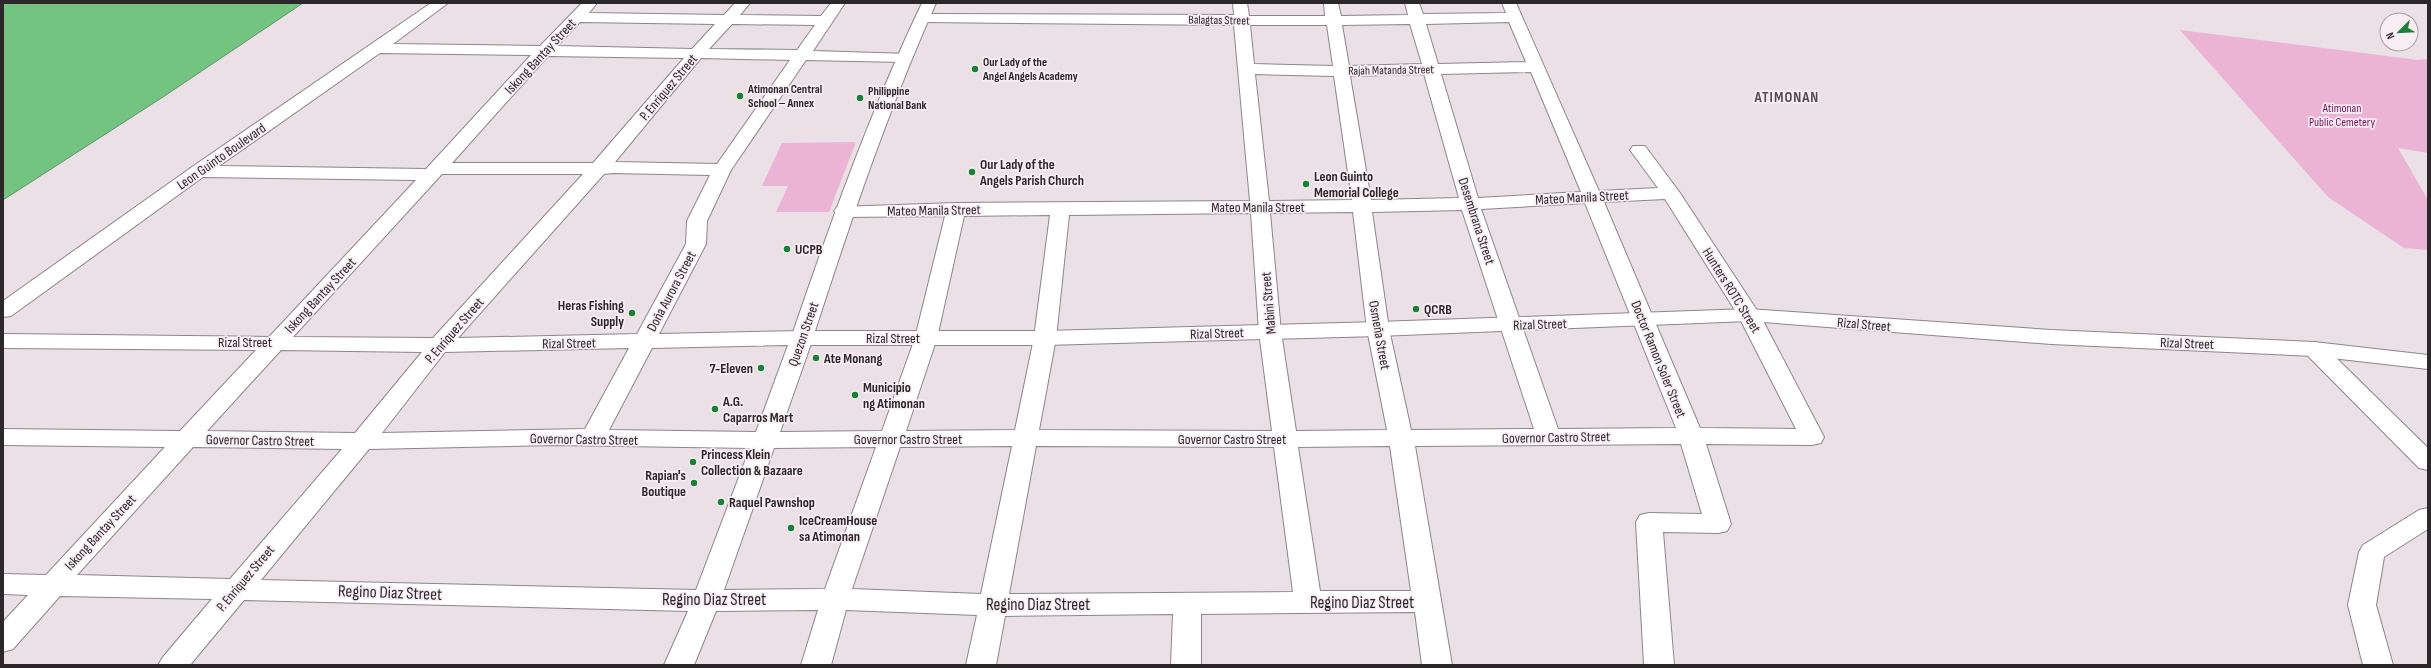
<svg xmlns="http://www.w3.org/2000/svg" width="2431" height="668" font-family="'Sofia Sans Condensed',sans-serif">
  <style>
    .green { fill: #ebb3d4 }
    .water { fill: #74c481; stroke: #5e9567 }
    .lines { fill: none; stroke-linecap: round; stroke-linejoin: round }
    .minor-casing { stroke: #8e858a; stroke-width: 2 }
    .major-casing { stroke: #8e858a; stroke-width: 2 }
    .minor { fill: #fff; fill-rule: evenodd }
    .major { fill: #fff; fill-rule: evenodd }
    .poi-dot { fill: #198237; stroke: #f7edf2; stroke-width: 1.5 }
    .labels { text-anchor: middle; stroke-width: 3.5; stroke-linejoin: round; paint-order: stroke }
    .far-street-label { font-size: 12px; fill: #2c282a; stroke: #f7edf2 }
    .far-poi-label { font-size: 12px; font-weight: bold; fill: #2c282a; stroke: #f7edf2; text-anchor: start }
    .far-park-label { font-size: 12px; fill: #790f5a; stroke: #f7edf2 }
    .street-label { font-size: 14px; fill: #2c282a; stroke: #f7edf2 }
    .poi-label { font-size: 14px; font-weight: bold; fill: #2c282a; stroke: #f7edf2; text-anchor: start }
    .far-district-label { font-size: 15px; font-weight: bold; letter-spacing: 1px; fill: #544c50; stroke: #f7edf2 }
    .near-street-label { font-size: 17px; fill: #2c282a; stroke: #f7edf2 }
  </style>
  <rect width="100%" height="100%" fill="#eae0e5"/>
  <g class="green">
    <polygon points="2180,30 2418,60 2428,59 2428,153 2398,148 2428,200 2428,250 2404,248 2328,197"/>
    <polygon points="856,142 829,212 776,212 788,186 762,186 782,143"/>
  </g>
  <polygon class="water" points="3,3 303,3 163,97 3,200"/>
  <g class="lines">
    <defs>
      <g id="minor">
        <path d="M431,3H448L393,44L540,46L582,3H597L589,13L724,15L735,3H750L740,15L821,16L831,3H845L813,51L910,54L912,57L910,60L904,62L806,60L731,170L707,221L706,244L659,334L802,331L810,333L813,338L780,432L882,431L915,338L945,216L844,217L837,215L834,211L837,207L956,203L1250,201L1234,25L924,22L919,20L916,17L919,14L1234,15L1233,3H1247L1249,16H1325L1324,3H1338L1341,16L1408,15L1405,3H1419L1423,14L1506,13L1502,3H1516L1599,191L1658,188L1630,150L1633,146H1645L1680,193L1760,315L1824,437L1821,443L1812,445L1706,444L1731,524L1727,531L1718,533L1663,532L1674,665H1644L1636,522L1640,515L1649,513L1702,514L1681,444L1415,446L1452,665H1422L1415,612L1201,614V665H1171L1173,614L1005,616L996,665H966L977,615L846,610L831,665H801L818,610L716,611L694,665H664L688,611L244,600L190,665H158L163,657L212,599L60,596L13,649L3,652V622L28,595L3,594V574L46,575L165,447L3,445V429L180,431L256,350L3,348V334L269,337L416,180L203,177L11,316L3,317V301L192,167ZM580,22L715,24L692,49L557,46ZM1509,22L1526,62L1438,64L1426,24ZM732,24L815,25L797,50L709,49ZM1410,24L1422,64L1349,66L1342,25ZM1250,25H1327L1333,66L1254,64ZM380,53L531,55L426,169L219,166ZM548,56L684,58L593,163H452ZM701,58L790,60L717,164L615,162ZM1531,72L1581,192L1478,198L1441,74ZM1255,74L1334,76L1352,200L1269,201ZM1424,74L1459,198L1371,200L1350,76ZM613,173L710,175L687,221L686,244L637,334L458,338L604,174ZM442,174H583L433,338L293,337ZM1665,199L1738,315L1796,429L1700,428L1604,202ZM1585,203L1676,428L1558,429L1481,209ZM1462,210L1534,429L1411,430L1389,329L1372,212ZM1353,212L1367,329L1387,430L1296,431L1281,332L1270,213ZM1251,213L1259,332L1272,431L1039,430L1056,338L1069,215ZM1050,215L1034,338L1015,430L906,431L937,338L964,216ZM788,345L756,432L609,430L652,348ZM629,348L585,429L382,433L445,352ZM281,350L422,352L355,433L207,431ZM557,445L750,448L696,590L261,580L369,449ZM1012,446L981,594L852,589L900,447ZM1036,446L1274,447L1293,592L1009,594ZM1390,446L1411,591H1320L1298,447ZM193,447L342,449L230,579L77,575ZM876,447L825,589L724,590L774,448Z"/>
        <polygon points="2314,342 2322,344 2428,448 2428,470 2419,468 2306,354 2303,349 2306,344"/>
        <polygon points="2428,508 2428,529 2384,557 2376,605 2393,665 2363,665 2348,605 2359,552 2363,545 2419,510"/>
      </g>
      <path id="major" d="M922,3H936C888,110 851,220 815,331H1045L1378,322L1749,309L2051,330L2314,342L2428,355V369L2314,356L2051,344L1749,321L1378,336L1045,345H802L794,343L791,338C830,224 870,112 922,3Z"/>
    </defs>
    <use href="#minor" class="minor-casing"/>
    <use href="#major" class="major-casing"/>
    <use href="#minor" class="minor"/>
    <use href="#major" class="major"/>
  </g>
  <g class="poi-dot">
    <circle cx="975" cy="69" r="4"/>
    <circle cx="740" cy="96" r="4"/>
    <circle cx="860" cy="98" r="4"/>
    <circle cx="972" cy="172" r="4"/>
    <circle cx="1306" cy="184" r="4"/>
    <circle cx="787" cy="249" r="4"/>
    <circle cx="1416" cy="309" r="4"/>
    <circle cx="632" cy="313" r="4"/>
    <circle cx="816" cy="358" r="4"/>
    <circle cx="761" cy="368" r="4"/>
    <circle cx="855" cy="395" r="4"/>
    <circle cx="715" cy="409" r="4"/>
    <circle cx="693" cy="462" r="4"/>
    <circle cx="694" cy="483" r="4"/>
    <circle cx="721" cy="502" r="4"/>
    <circle cx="791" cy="528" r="4"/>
  </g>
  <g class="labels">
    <g class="far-street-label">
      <text transform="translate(1219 20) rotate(1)" y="4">Balagtas Street</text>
      <text transform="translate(1391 70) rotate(-1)" y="4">Rajah Matanda Street</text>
    </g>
    <g class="far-poi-label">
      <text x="983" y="66">Our Lady of the<tspan x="983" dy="14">Angel Angels Academy</tspan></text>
      <text x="748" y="93">Atimonan Central<tspan x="748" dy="14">School – Annex</tspan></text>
      <text x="868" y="95">Philippine<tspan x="868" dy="14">National Bank</tspan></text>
    </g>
    <g class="far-park-label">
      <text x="2342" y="112">Atimonan<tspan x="2342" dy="14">Public Cemetery</tspan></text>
    </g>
    <g class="street-label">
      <text transform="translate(540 56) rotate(-47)" y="5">Iskong Bantay Street</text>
      <text transform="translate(668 87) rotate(-50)" y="5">P. Enriquez Street</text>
      <text transform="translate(221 156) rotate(-35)" y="5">Leon Guinto Boulevard</text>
      <text transform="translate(1582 197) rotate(-3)" y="5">Mateo Manila Street</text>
      <text x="1258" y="212">Mateo Manila Street</text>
      <text transform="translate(934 210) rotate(-1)" y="5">Mateo Manila Street</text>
      <text transform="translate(1477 221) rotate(72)" y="5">Desembrana Street</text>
      <text transform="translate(1732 290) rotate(58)" y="5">Hunters ROTC Street</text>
      <text transform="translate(671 291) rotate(-62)" y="5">Doña Aurora Street</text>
      <text transform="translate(320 295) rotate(-47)" y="5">Iskong Bantay Street</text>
      <text transform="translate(1268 303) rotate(-95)" y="5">Mabini Street</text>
      <text transform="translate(1540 324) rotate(-2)" y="5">Rizal Street</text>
      <text transform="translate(1864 324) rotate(5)" y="5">Rizal Street</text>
      <text transform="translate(454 330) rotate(-49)" y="5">P. Enriquez Street</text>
      <text transform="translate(1217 333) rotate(-2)" y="5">Rizal Street</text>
      <text transform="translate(803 334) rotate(-71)" y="5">Quezon Street</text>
      <text transform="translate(1380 335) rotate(80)" y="5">Osmeña Street</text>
      <text x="893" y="343">Rizal Street</text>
      <text x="245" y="347">Rizal Street</text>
      <text transform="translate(569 343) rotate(-1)" y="5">Rizal Street</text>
      <text transform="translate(2187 343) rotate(2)" y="5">Rizal Street</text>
      <text transform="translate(1659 359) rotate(68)" y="5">Doctor Ramon Soler Street</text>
      <text transform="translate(1556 437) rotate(-1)" y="5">Governor Castro Street</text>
      <text transform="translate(584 439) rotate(1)" y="5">Governor Castro Street</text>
      <text x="908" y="444">Governor Castro Street</text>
      <text x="1232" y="444">Governor Castro Street</text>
      <text transform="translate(260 440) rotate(1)" y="5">Governor Castro Street</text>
      <text transform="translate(100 532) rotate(-47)" y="5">Iskong Bantay Street</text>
      <text transform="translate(245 578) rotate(-50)" y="5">P. Enriquez Street</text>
    </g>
    <g class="poi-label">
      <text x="980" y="169">Our Lady of the<tspan x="980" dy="16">Angels Parish Church</tspan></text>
      <text x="1314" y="181">Leon Guinto<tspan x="1314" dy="16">Memorial College</tspan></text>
      <text x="795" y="254">UCPB</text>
      <text x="624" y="310" text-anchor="end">Heras Fishing<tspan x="624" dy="16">Supply</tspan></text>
      <text x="1424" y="314">QCRB</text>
      <text x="824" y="363">Ate Monang</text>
      <text x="753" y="373" text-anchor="end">7-Eleven</text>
      <text x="863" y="392">Municipio<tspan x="863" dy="16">ng Atimonan</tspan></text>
      <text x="723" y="406">A.G.<tspan x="723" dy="16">Caparros Mart</tspan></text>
      <text x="701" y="459">Princess Klein<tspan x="701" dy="16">Collection &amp; Bazaare</tspan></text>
      <text x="686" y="480" text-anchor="end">Rapian's<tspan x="686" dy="16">Boutique</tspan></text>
      <text x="729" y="507">Raquel Pawnshop</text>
      <text x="799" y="525">IceCreamHouse<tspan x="799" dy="16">sa Atimonan</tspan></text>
    </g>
    <g class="far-district-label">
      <text x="1787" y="102">ATIMONAN</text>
    </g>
    <g class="near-street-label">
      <text transform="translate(390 592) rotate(2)" y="6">Regino Diaz Street</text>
      <text x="714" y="605">Regino Diaz Street</text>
      <text x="1362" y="608">Regino Diaz Street</text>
      <text x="1038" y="610">Regino Diaz Street</text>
    </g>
  </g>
  <rect width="2431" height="668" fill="none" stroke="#2c282a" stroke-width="8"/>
  <g transform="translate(2399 32) rotate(246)"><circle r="19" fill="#f7edf2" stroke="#a69ea2"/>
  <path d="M0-3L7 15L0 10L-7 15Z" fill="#198237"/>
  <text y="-6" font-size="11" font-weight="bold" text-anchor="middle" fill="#2c282a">N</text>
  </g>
</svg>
